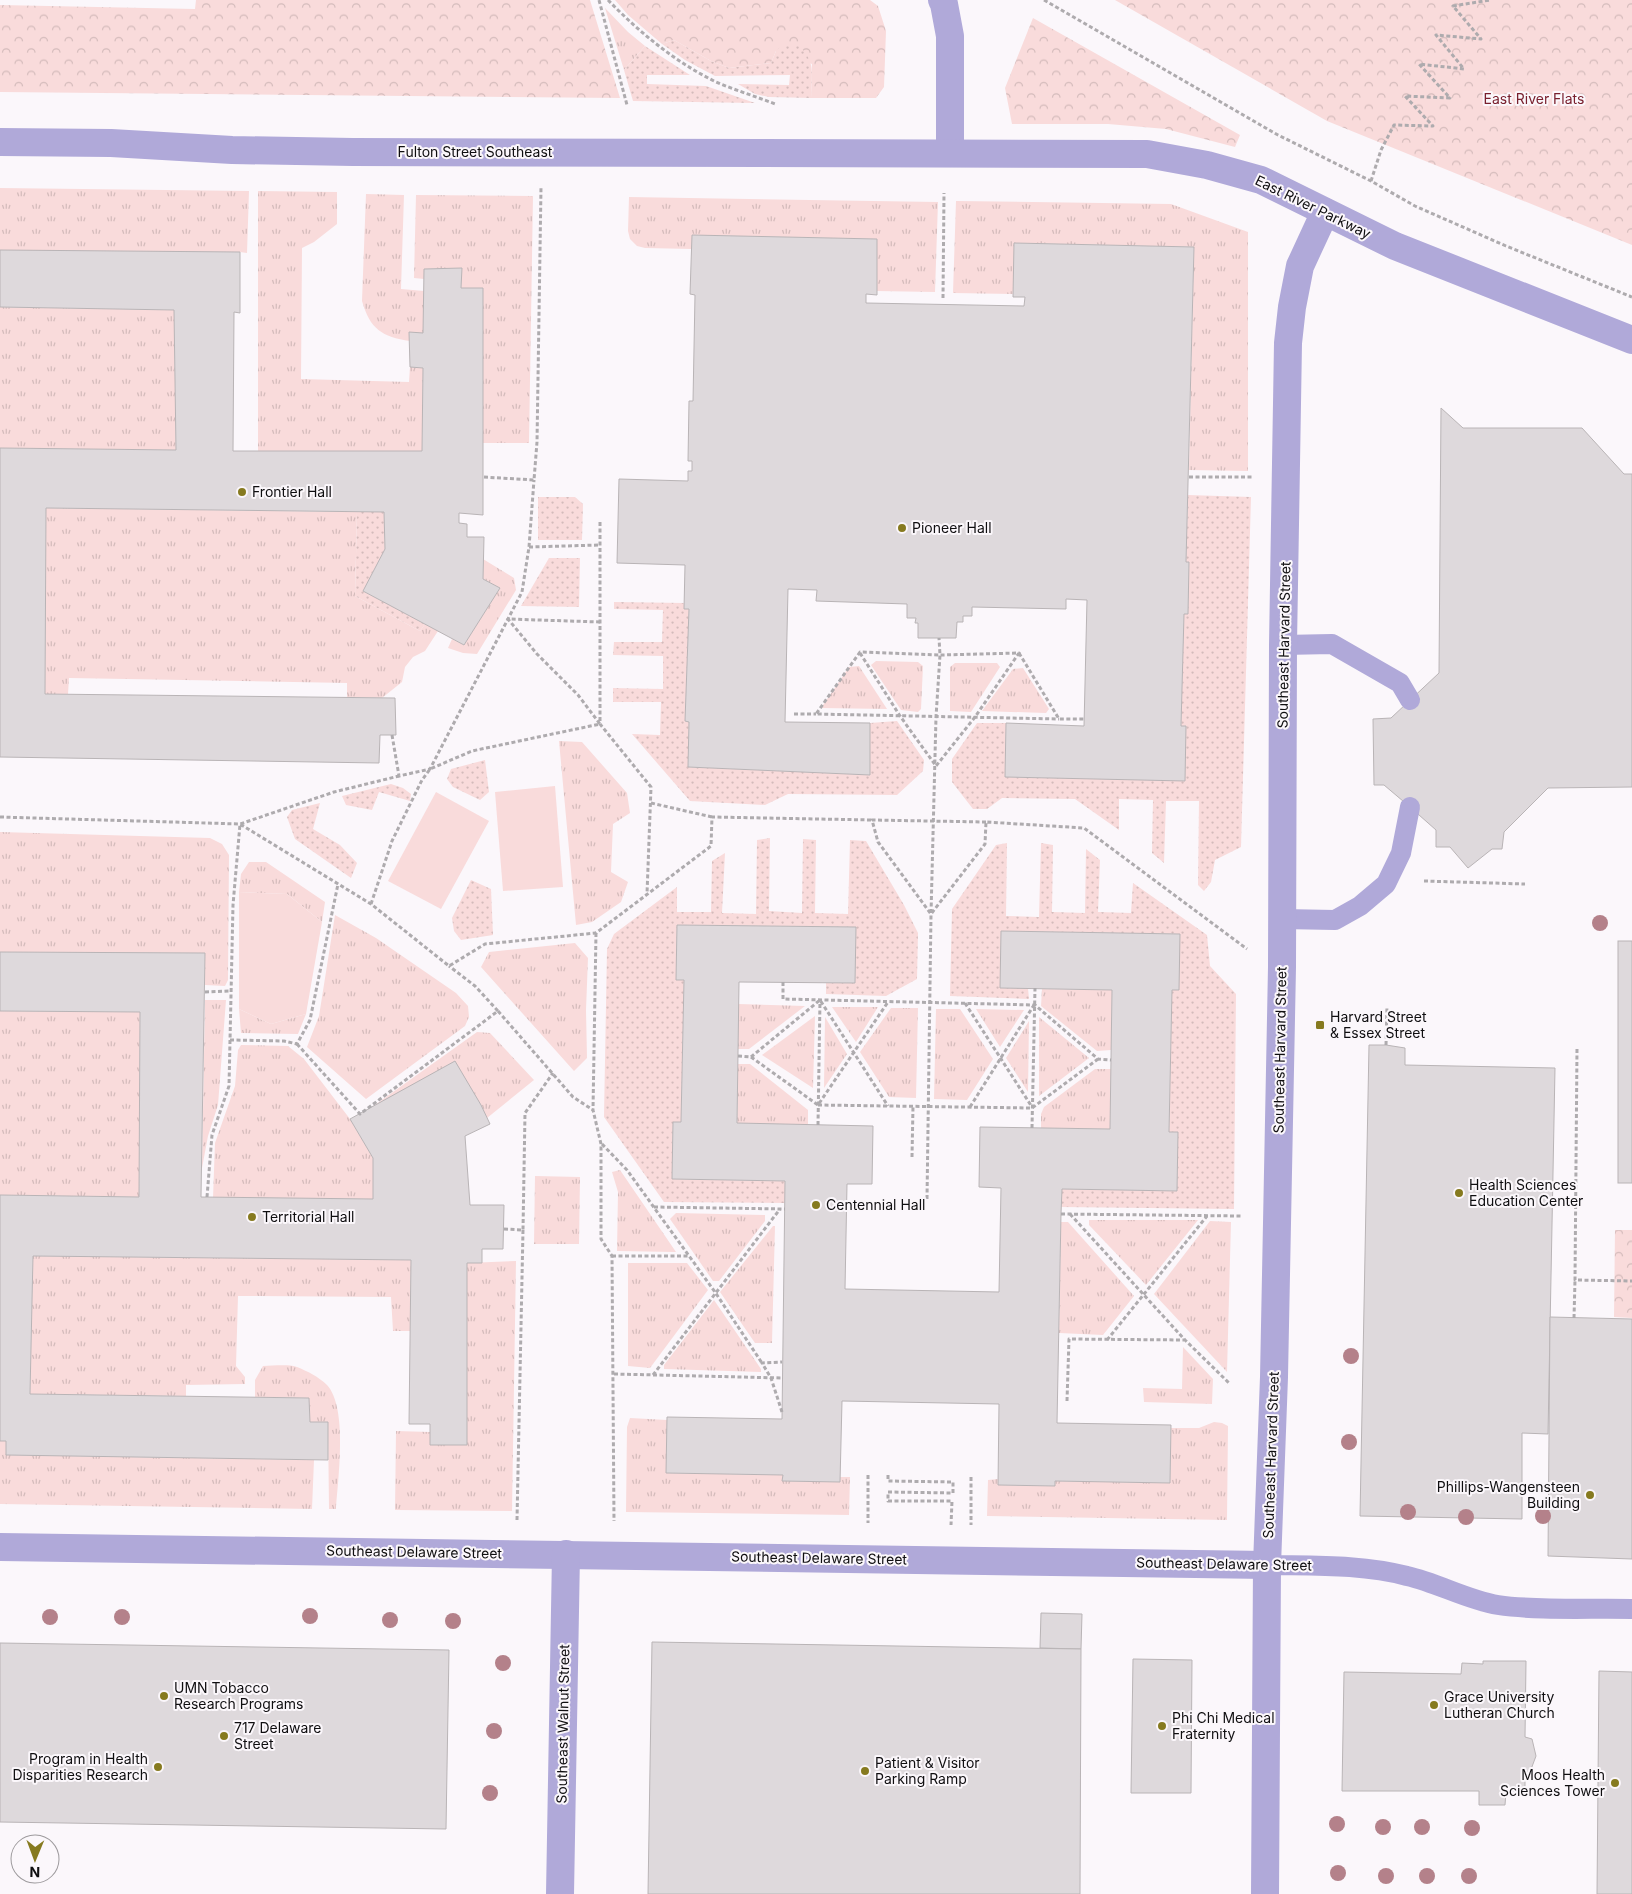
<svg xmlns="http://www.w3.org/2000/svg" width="1632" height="1894" font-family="Inter,sans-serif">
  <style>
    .grass { fill: url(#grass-tufts) }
    .park { fill: url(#park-crowns) }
    .garden { fill: url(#garden-dots) }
    .pitch { fill: #f9dbdb }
    .building { fill: #ded9dc; stroke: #b9b4b6 }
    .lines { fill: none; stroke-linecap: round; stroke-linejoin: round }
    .path { stroke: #aeabae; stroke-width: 3; stroke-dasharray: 4 2.5; stroke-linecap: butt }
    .service { stroke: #b0a9d9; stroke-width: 20 }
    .minor { stroke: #b0a9d9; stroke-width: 28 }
    .tertiary { stroke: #b0a9d9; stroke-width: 28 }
    .tree { fill: #b4818a }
    .poi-dot { fill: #867a1f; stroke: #fbf7fb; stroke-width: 2 }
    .labels { text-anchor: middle; stroke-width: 4; stroke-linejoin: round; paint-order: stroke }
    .park-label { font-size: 14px; fill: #79202e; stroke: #fbf7fb }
    .street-label { font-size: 14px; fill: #0f0e10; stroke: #fbf7fb }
    .poi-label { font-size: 14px; fill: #0f0e10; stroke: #fbf7fb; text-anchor: start }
  </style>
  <defs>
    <pattern id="grass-tufts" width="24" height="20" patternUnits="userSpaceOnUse" patternTransform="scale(1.25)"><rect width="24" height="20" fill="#f9dbdb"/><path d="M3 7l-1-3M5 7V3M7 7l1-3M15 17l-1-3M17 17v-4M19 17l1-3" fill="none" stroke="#d4bbbb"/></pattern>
    <pattern id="park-crowns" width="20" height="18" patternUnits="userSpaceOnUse" patternTransform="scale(1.25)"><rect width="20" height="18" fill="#f9dbdb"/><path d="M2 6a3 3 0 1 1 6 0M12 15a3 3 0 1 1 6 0" fill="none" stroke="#d4bbbb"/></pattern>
    <pattern id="garden-dots" width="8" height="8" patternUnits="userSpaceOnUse" patternTransform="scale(1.25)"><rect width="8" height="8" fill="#f9dbdb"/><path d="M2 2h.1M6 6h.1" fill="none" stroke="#d4bbbb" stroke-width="1.8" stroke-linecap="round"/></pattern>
  </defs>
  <rect width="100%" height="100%" fill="#fbf7fb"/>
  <g class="grass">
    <polygon points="605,8 628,32 645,46 624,70"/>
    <polygon points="0,188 249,191 247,253 240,252 0,272"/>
    <polygon points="258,191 337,192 337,224 314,242 302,248 301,379 409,382 410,367 423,368 422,451 258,451"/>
    <path d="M366,194L404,195L401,289L424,291L423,333H409L410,341C382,337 370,329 362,301Z"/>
    <polygon points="416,195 533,196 529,443 483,443 483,288 461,288 462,268 424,269 424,279 414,278"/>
    <polygon points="629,197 938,202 935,292 876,291 876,239 692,235 692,249 645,248 637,246 630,239 628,231"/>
    <polygon points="956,201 1171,204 1248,232 1248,471 1189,470 1194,247 1015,243 1013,294 953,293"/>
    <polygon points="0,307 174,310 176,450 0,448"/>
    <polygon points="46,508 357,512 355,596 420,631 425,624 438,631 425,651 413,657 405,667 402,682 382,698 347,697 347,683 69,678 68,694 45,694"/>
    <polygon points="483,559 514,578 516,590 477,654 463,653 448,648 452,639 464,645 500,588 483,579"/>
    <polygon points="876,661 918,662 923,666 921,709 918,712 901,710 871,665"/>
    <polygon points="955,663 997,663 1000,667 971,712 950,711 950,667"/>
    <polygon points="859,666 887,709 821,708 849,667"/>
    <polygon points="1023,668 1049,709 1046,713 982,711 1013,669"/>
    <polygon points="559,741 582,742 627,793 630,813 613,824 611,872 628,882 621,902 592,922 576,925"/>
    <polygon points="0,832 210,838 222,844 229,855 228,980 225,986 205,985 205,953 0,952"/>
    <polygon points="249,862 266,862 325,902 322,922 287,894 239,892 241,874"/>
    <polygon points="335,915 376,938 456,993 468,1006 469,1017 465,1026 366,1099 307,1047 319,1016"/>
    <polygon points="575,943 588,958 586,1010 587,1058 574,1071 481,967 489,952"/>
    <polygon points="1042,989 1112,990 1111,1050 1097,1051 1041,1006"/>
    <polygon points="205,1000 226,1000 218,1105 208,1136 202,1168"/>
    <polygon points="738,1004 805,1006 749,1049 738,1049"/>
    <polygon points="832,1007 878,1007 856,1042"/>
    <polygon points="891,1008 918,1008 916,1098 889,1097 860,1052"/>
    <polygon points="239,1009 271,1024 306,1014 298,1034 241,1033"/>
    <polygon points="936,1009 960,1009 993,1059 967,1100 934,1099"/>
    <polygon points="976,1009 1024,1010 1000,1047"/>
    <polygon points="0,1011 140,1012 139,1197 0,1195"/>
    <polygon points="815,1016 813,1088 762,1055"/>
    <polygon points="825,1017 847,1054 824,1088"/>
    <polygon points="1039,1017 1089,1058 1039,1096"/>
    <polygon points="1029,1021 1028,1092 1006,1058"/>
    <polygon points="477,1032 490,1033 534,1080 487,1118 372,1107"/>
    <polygon points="241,1045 288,1046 304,1059 350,1119 373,1158 373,1199 213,1198 215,1143 235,1086 238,1050"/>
    <polygon points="738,1064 750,1064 808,1110 808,1125 737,1123"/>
    <polygon points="1095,1069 1111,1069 1110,1129 1041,1128 1041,1114 1044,1107"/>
    <polygon points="620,1170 676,1252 617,1251 618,1192 612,1172"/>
    <polygon points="535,1176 580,1177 579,1244 534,1244"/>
    <polygon points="676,1213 765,1215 765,1221 719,1281 713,1281 670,1219"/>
    <polygon points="1089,1220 1198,1220 1146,1285 1089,1225"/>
    <polygon points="1210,1221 1231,1222 1227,1372 1154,1294"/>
    <polygon points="1061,1222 1068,1222 1134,1296 1103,1335 1059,1333"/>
    <polygon points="773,1226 775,1226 772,1343 755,1343 720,1292"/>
    <polygon points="33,1256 411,1260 410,1331 393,1331 391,1297 238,1296 236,1366 245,1377 245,1384 186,1385 186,1396 30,1394"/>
    <polygon points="516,1261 512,1511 395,1510 396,1431 430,1432 430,1445 467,1445 467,1263"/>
    <polygon points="628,1263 687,1263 708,1290 650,1368 628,1366"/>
    <polygon points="714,1300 761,1369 761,1372 664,1369 664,1365"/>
    <polygon points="1183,1347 1213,1379 1212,1404 1144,1402 1143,1388 1182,1389"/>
    <path d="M263,1366C273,1366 287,1364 297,1367C307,1371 319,1377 327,1385C348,1408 338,1479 336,1509H329L328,1423L310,1422L309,1398L255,1397V1380Z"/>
    <polygon points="630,1418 667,1420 667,1473 783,1475 783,1481 840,1482 840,1477 850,1477 849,1515 626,1512 627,1427"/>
    <polygon points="1214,1422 1222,1423 1228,1426 1227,1520 987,1516 988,1480 998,1479 998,1485 1055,1486 1055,1481 1170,1483 1171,1428 1199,1428"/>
    <polygon points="0,1441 6,1441 7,1455 314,1460 312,1509 0,1504"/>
  </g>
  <g class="park">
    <polygon points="196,0 590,0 620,98 0,92 0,5 195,9"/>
    <polygon points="615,0 870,0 878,6 886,31 884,87 876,98 811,98 812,64 776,51 771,63 729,68 711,61 674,40 662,44 628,15"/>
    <polygon points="1115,0 1632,0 1632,245 1327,121"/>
    <polygon points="1033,18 1240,135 1235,147 1166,129 1108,124 1012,124 1005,88"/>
    <polygon points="1615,1230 1632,1230 1632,1318 1614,1317"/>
  </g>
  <g class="garden">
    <path d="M674,40L711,61L729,68L771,63L776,51L782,45H798C817,62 811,74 811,98L769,97L755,94L738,84L789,85L790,75L715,76L685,60L662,44Z"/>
    <polygon points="645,46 690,75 647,75 647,84 706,86 755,103 633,101 624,70"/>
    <polygon points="1188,495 1251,497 1241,847 1215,860 1211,882 1204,891 1198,885 1199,801 1166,801 1164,863 1152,853 1153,800 1119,799 1119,830 1075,799 1002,798 987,809 973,809 952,782 952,759 977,723 1006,723 1005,777 1185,780 1181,726 1184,614 1188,613 1189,562 1186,562"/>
    <polygon points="538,497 575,497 583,504 582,540 538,540"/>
    <polygon points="357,512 384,512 385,549 363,591 425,624 420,631 355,596"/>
    <polygon points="549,558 580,558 579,607 521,606"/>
    <polygon points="614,602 684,603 684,609 689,609 685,721 689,722 688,767 870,775 870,723 897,721 924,760 923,771 897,795 788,794 765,805 690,801 632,734 660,735 661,702 613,702 613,688 663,689 663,656 613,655 614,642 662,642 663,610 614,609"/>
    <polygon points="485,760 489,792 480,800 453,787 447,779 451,769"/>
    <polygon points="391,784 403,788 411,794 410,801 379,792 372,810 346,805 342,796"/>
    <polygon points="320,803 313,829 340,845 357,863 351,878 295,839 287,817 292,810"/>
    <polygon points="770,838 769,911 802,913 803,839 816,840 815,913 848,914 850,840 866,841 904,905 918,933 917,979 886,996 826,994 826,983 855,983 856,927 677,925 676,980 684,980 681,1122 673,1123 672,1179 785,1181 785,1203 664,1202 604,1117 607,949 614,934 677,887 677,912 711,912 712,861 725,853 722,913 756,914 757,840"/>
    <polygon points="1007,843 1006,916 1039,917 1041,843 1053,845 1052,912 1085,913 1086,849 1100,860 1098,912 1131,913 1133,883 1207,935 1210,966 1236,994 1234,1209 1061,1207 1062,1189 1177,1191 1178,1133 1169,1132 1172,990 1179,990 1179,934 1001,931 1000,988 1028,988 1029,999 950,996 952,909 996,845"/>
    <polygon points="471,880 491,889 493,935 461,940 454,931 452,918"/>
  </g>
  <g class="pitch">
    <polygon points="555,786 563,887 503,891 495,792"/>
    <polygon points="436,792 489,821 441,909 388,881"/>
    <polygon points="239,892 287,894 322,922 306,1014 271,1024 239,1009"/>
  </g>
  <g class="building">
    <polygon points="692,235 877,239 877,295 866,294 866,303 1024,306 1025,297 1013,297 1014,243 1194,247 1186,562 1189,562 1188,614 1184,614 1181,726 1186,726 1185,781 1005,777 1006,723 1084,726 1087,600 1066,599 1066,609 972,607 972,616 963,616 963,622 957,622 956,638 918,638 918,623 915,623 916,618 907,618 907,604 816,601 817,590 788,589 785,722 870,723 870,775 688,767 689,722 685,721 689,609 684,609 685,565 617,563 619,479 688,481 688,471 692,471 692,461 688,461 689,401 693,401 695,295 690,294"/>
    <polygon points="0,250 240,252 240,313 234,312 233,451 422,451 423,368 410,367 409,332 423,333 424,269 462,268 461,288 483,288 483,515 459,513 459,523 467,524 467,537 484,537 483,579 500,588 464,645 363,591 385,549 384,512 46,508 45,694 395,698 396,735 380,735 379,763 0,757 0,448 176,450 174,310 0,307"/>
    <polygon points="1441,408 1463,428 1582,428 1624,474 1632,474 1632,787 1548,788 1504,832 1502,849 1492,849 1468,868 1450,847 1436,847 1436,830 1410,807 1384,785 1374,785 1373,719 1391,718 1439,673"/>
    <polygon points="677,925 856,927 855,983 739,982 737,1123 873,1126 872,1184 847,1184 845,1289 999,1292 1001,1188 979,1187 980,1127 1110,1129 1112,990 1000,988 1001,931 1180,934 1179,990 1172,990 1169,1132 1178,1132 1177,1191 1062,1189 1061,1214 1057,1423 1171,1425 1170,1483 1055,1481 1055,1486 998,1485 999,1404 842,1401 840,1482 782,1481 783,1475 666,1473 667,1417 782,1419 785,1181 672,1179 673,1122 681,1122 684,980 676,980"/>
    <rect x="1618" y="941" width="14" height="242"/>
    <polygon points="0,952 205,953 201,1197 373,1199 373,1158 350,1119 455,1061 481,1105 490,1124 465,1136 470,1205 504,1205 503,1249 482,1249 482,1263 467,1263 467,1445 430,1445 430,1424 409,1424 411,1260 33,1256 30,1394 309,1398 310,1422 328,1422 328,1460 6,1455 6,1441 0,1441 0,1195 139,1197 140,1012 0,1011"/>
    <polygon points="1369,1045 1386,1045 1405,1048 1405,1065 1555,1068 1548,1434 1522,1433 1522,1519 1360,1516"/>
    <polygon points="1550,1317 1632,1319 1632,1559 1548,1556"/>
    <polygon points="1041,1613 1082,1614 1081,1649 1040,1648"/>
    <polygon points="652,1642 1081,1649 1080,1894 648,1894"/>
    <polygon points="0,1643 449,1650 446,1829 0,1822"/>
    <polygon points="1133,1659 1192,1660 1191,1793 1131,1793"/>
    <polygon points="1483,1661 1526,1661 1525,1737 1532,1739 1536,1756 1530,1772 1525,1772 1525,1790 1506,1792 1505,1805 1479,1805 1479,1791 1342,1791 1344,1672 1461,1674 1462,1663 1483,1664"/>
    <polygon points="1599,1671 1632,1672 1632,1894 1597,1894"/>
  </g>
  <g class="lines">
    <g class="path">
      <polyline points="599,0 627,105"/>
      <path d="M608,0C639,32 674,61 714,81C734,90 755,96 775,104"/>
      <polyline points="1044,0 1278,135 1371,181 1415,206 1506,246 1632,297"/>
      <polyline points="1371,181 1381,150 1394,125 1433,126 1405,96 1450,98 1419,64 1464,69 1436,35 1481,39 1453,6 1490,0"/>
      <polyline points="943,298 944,193"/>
      <polyline points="484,477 534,480 537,442 541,187"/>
      <polyline points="1189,477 1252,477"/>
      <polyline points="600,522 600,724 651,787 647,894"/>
      <polyline points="529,547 599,545"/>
      <polyline points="860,653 900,716 936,766 975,717 1019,653 940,655 939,638"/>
      <polyline points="1019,653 1059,719 1084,719"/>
      <polyline points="794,714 816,714"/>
      <polyline points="392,735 399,776 430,769 522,592 529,547 534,480"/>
      <polyline points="651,803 712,817"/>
      <polyline points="0,817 240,824 334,792 399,776"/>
      <polyline points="986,822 872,820 878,842 931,914 985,844 986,822 1084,828 1247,949"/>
      <polyline points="1424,881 1525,884"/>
      <polyline points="371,904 392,841 422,780 430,769 472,751 600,724 578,695 537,654 508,619 600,622"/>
      <polyline points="596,933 593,1110 601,1144 601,1239 612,1256 614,1521"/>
      <polyline points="783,982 783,999 1035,1005 1098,1059 1111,1060"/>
      <polyline points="205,992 231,991"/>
      <polyline points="965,1003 1032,1107"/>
      <polyline points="498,1011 573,1097 593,1110"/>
      <polyline points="230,1040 284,1041 297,1044 310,1020 338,884"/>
      <polyline points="297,1044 360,1114 498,1011 475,986 449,966"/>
      <polyline points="1386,1045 1387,1006"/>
      <polyline points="1577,1049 1575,1280 1632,1281"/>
      <polyline points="738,1056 751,1057 820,1000 888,1106"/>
      <polyline points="751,1057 818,1105 888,1002"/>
      <polyline points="818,1105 1032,1108 1098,1059"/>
      <polyline points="970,1107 1034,1005"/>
      <polyline points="818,1125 820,1000"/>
      <polyline points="1032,1128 1035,988"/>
      <polyline points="602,1144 627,1170 715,1292 762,1363"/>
      <polyline points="912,1157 913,1106"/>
      <polyline points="207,1197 212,1135 229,1086 233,905 240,824 371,904 449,966 485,944 596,933 711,846 712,817 872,820"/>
      <polyline points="927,1199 931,914 936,717 940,655 860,652 816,714 1059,719"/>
      <polyline points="654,1207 785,1209"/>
      <polyline points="1061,1214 1241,1216"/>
      <polyline points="1070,1214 1185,1340 1229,1383"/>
      <polyline points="504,1229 523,1230 525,1113 553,1073"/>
      <polyline points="612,1256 688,1256"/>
      <polyline points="1574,1318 1575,1280"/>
      <polyline points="1107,1340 1207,1216"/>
      <polyline points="614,1374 783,1378"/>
      <polyline points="653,1375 780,1209"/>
      <polyline points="1067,1401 1069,1339 1184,1340"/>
      <polyline points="782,1412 771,1378 762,1363 782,1362"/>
      <polyline points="868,1475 868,1523"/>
      <polyline points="888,1475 888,1481 953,1482 953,1493 888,1492 888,1501 952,1501 951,1525"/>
      <polyline points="971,1477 971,1525"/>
      <polyline points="517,1520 523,1230"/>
    </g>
    <g class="service">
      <polyline points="1283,645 1332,644 1400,683 1410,700"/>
      <polyline points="1282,919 1335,920 1360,906 1386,884 1401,853 1410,807"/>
      <path d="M1267,1565C1313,1566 1362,1564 1407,1576C1438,1583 1467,1600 1498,1605C1539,1611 1590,1608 1632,1609"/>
    </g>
    <g class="minor">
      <polyline points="0,1547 1267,1565"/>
      <polyline points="560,1894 566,1554"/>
    </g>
    <g class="tertiary">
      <polyline points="942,0 944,4 950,36 950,153"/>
      <polyline points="0,142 111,143 232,150 353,152 1147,154 1207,165 1261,180 1395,246 1632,340"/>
      <polyline points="1265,1894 1267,1565 1274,1377 1282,967 1283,645 1288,343 1292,307 1300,266 1325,212"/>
    </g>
  </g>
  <g class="tree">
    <circle cx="1600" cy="923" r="8"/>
    <circle cx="1351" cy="1356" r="8"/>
    <circle cx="1349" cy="1442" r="8"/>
    <circle cx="1408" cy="1512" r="8"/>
    <circle cx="1543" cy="1516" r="8"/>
    <circle cx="1466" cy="1517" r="8"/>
    <circle cx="310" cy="1616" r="8"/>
    <circle cx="50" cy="1617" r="8"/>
    <circle cx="122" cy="1617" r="8"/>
    <circle cx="390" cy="1620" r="8"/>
    <circle cx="453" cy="1621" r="8"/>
    <circle cx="503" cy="1663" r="8"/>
    <circle cx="494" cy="1731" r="8"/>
    <circle cx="490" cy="1793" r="8"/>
    <circle cx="1337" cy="1824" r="8"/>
    <circle cx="1383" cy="1827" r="8"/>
    <circle cx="1422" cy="1827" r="8"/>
    <circle cx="1472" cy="1828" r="8"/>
    <circle cx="1338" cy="1873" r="8"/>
    <circle cx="1386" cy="1876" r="8"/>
    <circle cx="1427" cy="1876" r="8"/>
    <circle cx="1469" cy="1876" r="8"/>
  </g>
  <g class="poi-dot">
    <circle cx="242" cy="492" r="5"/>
    <circle cx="902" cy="528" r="5"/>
    <rect x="1315" y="1020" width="10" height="10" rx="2.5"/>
    <circle cx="1459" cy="1193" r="5"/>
    <circle cx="816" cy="1205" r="5"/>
    <circle cx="252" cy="1217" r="5"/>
    <circle cx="1590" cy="1495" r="5"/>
    <circle cx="164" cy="1696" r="5"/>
    <circle cx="1434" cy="1705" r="5"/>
    <circle cx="1162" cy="1726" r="5"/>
    <circle cx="224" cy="1736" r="5"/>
    <circle cx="158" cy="1767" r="5"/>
    <circle cx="865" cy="1771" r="5"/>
    <circle cx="1615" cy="1783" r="5"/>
  </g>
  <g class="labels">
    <g class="park-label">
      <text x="1534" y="104">East River Flats</text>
    </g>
    <g class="street-label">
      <text x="475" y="157">Fulton Street Southeast</text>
      <text transform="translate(1313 207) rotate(26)" y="5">East River Parkway</text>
      <text transform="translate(1284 645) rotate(-89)" y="5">Southeast Harvard Street</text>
      <text transform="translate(1280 1050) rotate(-89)" y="5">Southeast Harvard Street</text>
      <text transform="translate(1271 1455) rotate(-88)" y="5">Southeast Harvard Street</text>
      <text transform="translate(414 1552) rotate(1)" y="5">Southeast Delaware Street</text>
      <text transform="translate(819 1558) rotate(1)" y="5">Southeast Delaware Street</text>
      <text transform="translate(1224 1564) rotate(1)" y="5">Southeast Delaware Street</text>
      <text transform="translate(563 1724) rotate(-89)" y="5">Southeast Walnut Street</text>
    </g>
    <g class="poi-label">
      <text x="252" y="497">Frontier Hall</text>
      <text x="912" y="533">Pioneer Hall</text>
      <text x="1330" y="1022">Harvard Street<tspan x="1330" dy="16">&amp; Essex Street</tspan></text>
      <text x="1469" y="1190">Health Sciences<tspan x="1469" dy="16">Education Center</tspan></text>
      <text x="826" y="1210">Centennial Hall</text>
      <text x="262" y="1222">Territorial Hall</text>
      <text x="1580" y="1492" text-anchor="end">Phillips-Wangensteen<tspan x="1580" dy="16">Building</tspan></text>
      <text x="174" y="1693">UMN Tobacco<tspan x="174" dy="16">Research Programs</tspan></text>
      <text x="1444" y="1702">Grace University<tspan x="1444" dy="16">Lutheran Church</tspan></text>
      <text x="1172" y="1723">Phi Chi Medical<tspan x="1172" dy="16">Fraternity</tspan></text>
      <text x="234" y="1733">717 Delaware<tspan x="234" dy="16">Street</tspan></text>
      <text x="148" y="1764" text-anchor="end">Program in Health<tspan x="148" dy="16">Disparities Research</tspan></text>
      <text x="875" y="1768">Patient &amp; Visitor<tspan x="875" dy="16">Parking Ramp</tspan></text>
      <text x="1605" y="1780" text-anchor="end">Moos Health<tspan x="1605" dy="16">Sciences Tower</tspan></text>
    </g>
  </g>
  <g transform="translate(35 1859) rotate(181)"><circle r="24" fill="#fbf7fb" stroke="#9d9a9d"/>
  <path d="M0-4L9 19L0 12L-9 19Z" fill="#867a1f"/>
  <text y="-8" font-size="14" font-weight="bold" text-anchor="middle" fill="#0f0e10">N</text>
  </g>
</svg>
